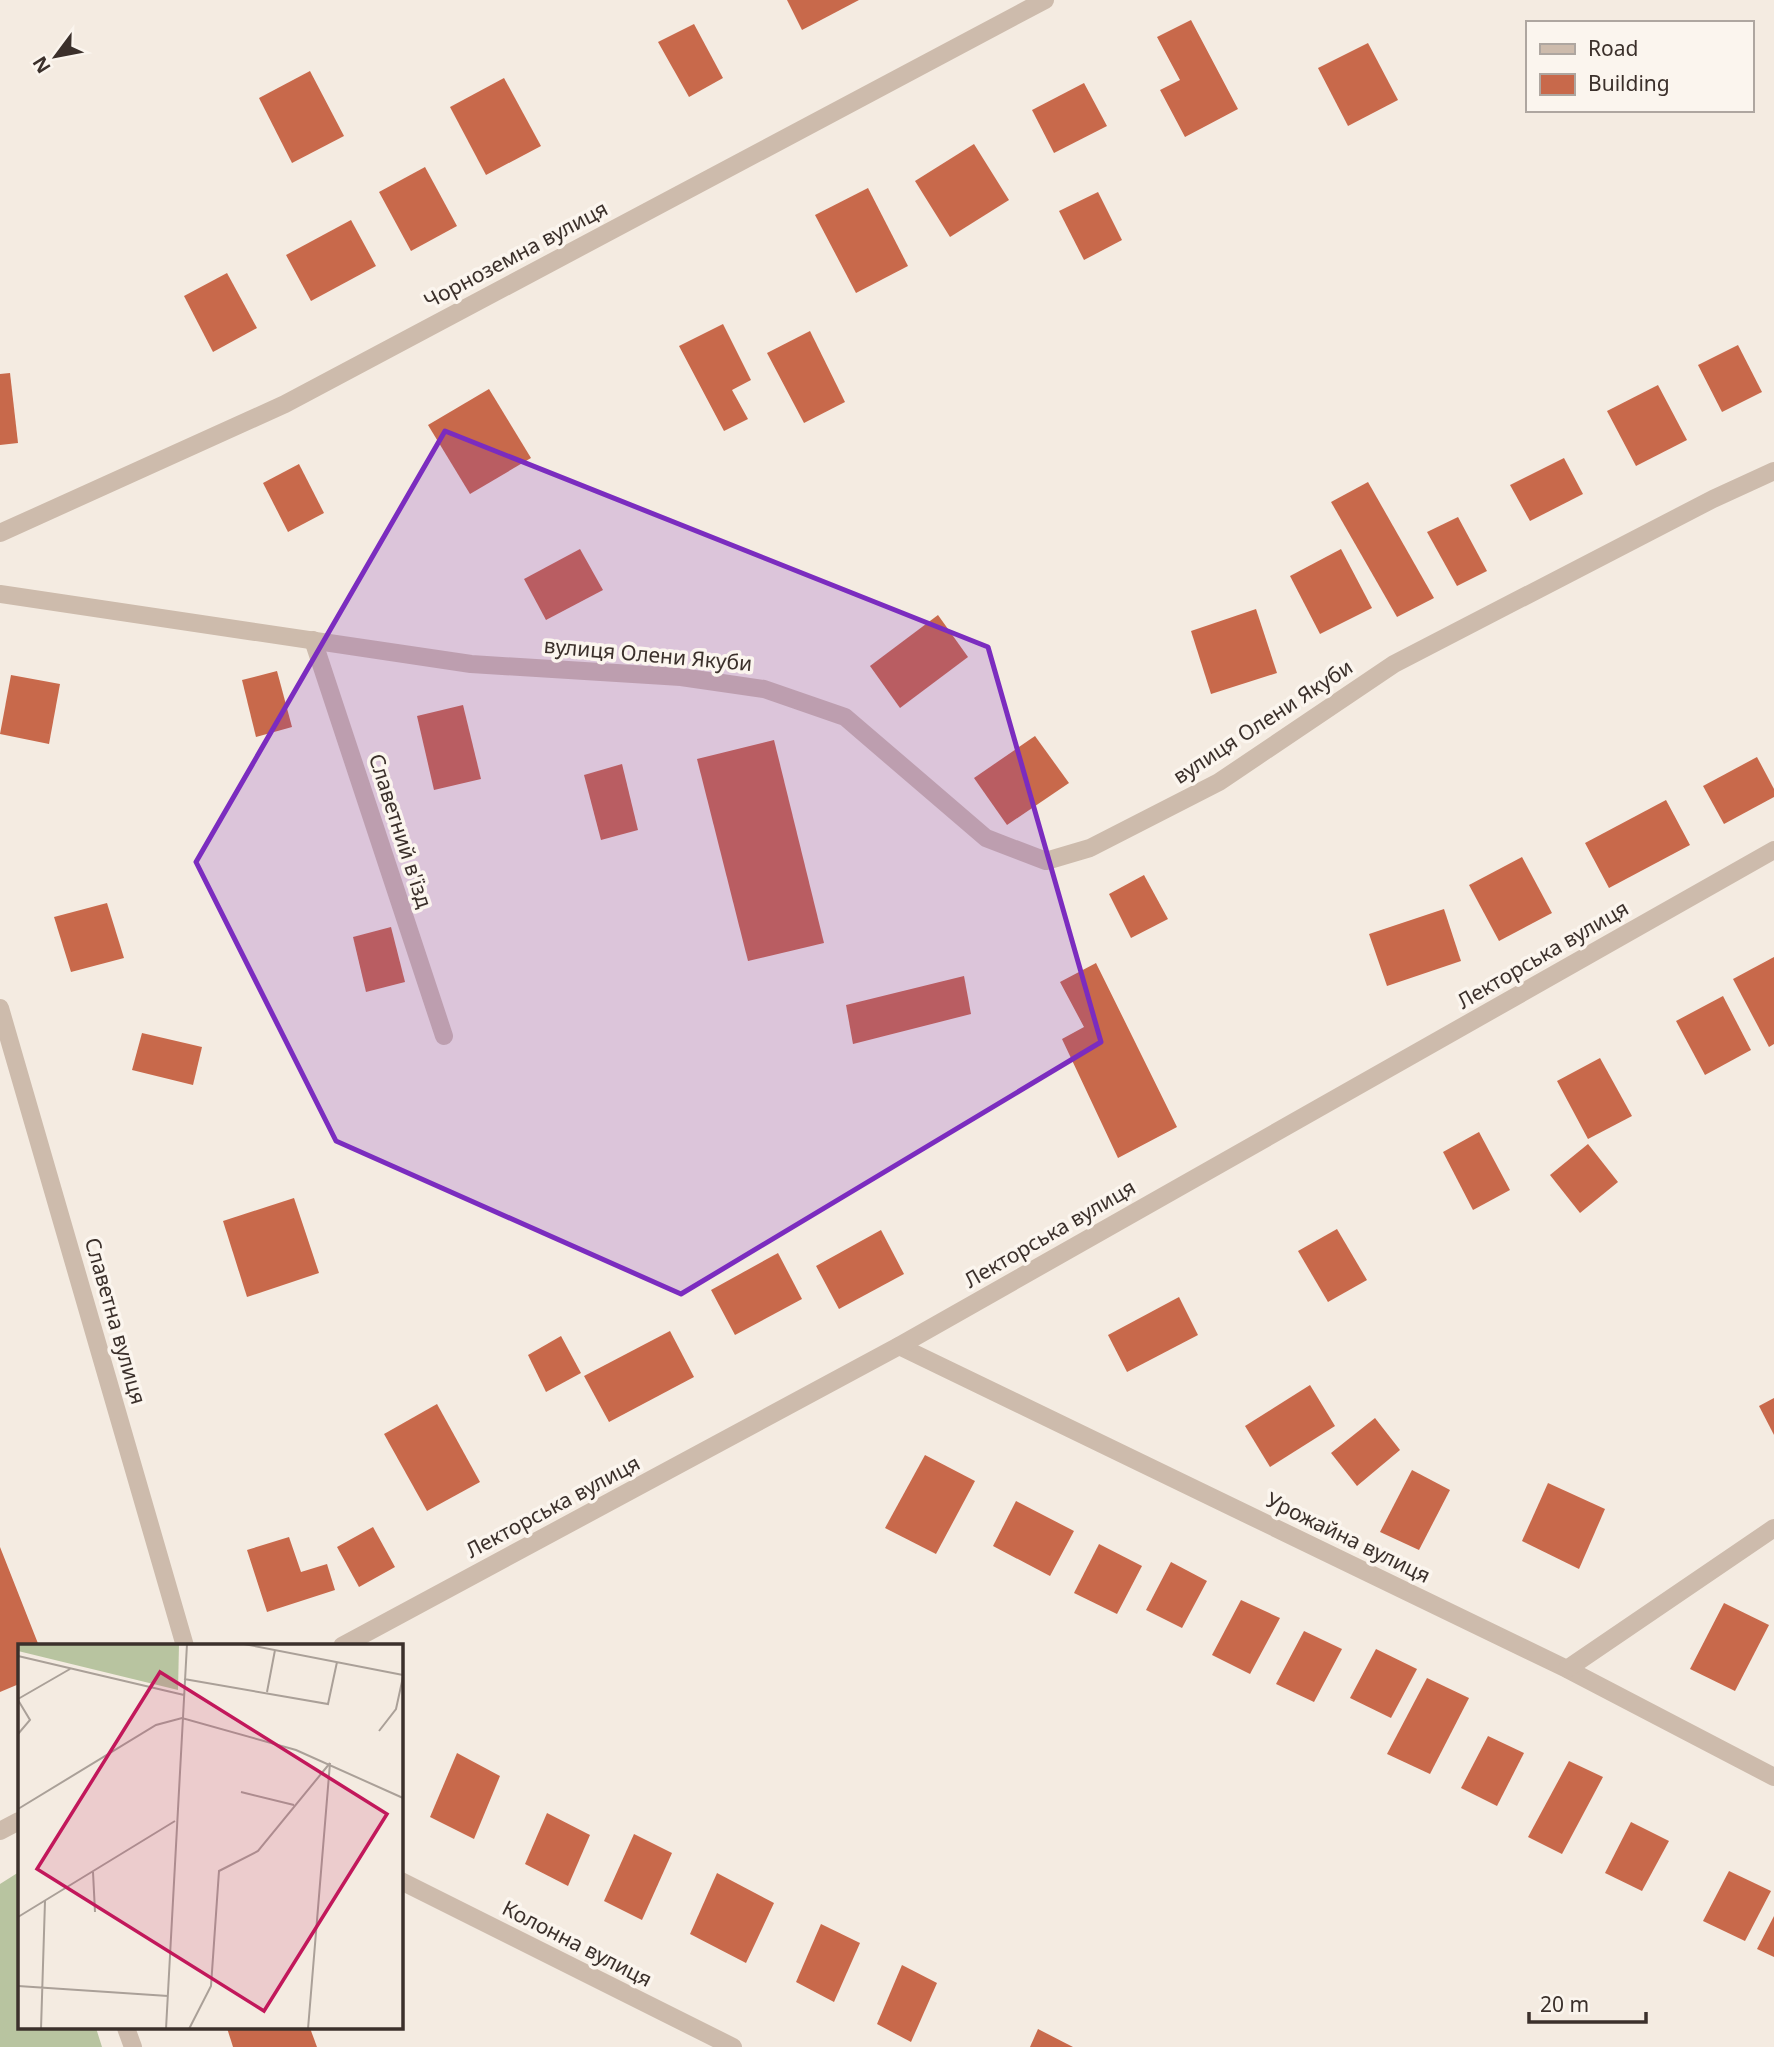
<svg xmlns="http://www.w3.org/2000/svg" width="1774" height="2047" font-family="'Noto Sans',sans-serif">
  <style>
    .green { fill: #b8c4a0 }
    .building { fill: #c8694b }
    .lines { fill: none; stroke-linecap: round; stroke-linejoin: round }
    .minor { stroke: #cdbbac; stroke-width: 18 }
    .marked { fill: #7b2cbf; fill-opacity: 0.2; stroke: #7b2cbf; stroke-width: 5; stroke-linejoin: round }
    .labels { text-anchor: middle; stroke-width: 7; stroke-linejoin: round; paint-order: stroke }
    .street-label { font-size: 21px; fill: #3b302b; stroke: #fbf5ee }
    .inset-road { fill: none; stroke: #aaa098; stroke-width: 2 }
    .view { fill: #c2185b; fill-opacity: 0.15; stroke: #c2185b; stroke-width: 3.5 }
    .inset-edge { fill: none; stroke: #3b302b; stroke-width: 3.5 }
  </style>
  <rect width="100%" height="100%" fill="#f4ebe1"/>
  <polygon class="green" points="19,1872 19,2028 96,2028 102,2047 0,2047 0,1884"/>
  <g class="building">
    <polygon points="787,0 859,0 802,30"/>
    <polygon points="1191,20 1238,109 1185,137 1160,90 1180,80 1157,37"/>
    <polygon points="694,24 723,78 689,97 658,42"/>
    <polygon points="1368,43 1398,100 1348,126 1318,68"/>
    <polygon points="310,71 344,136 292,163 259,98"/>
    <polygon points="504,78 541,146 486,175 450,107"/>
    <polygon points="1084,83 1107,126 1054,153 1032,110"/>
    <polygon points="974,144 1009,200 950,237 915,181"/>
    <polygon points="425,167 457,226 411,251 379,192"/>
    <polygon points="868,188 908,266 856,293 815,215"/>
    <polygon points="1098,192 1122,240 1084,260 1059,211"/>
    <polygon points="351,220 376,266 311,301 286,255"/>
    <polygon points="227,273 257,328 213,352 184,296"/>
    <polygon points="723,324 751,380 732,390 748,419 724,431 679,346"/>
    <polygon points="810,331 845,402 804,423 767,353"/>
    <polygon points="1738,345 1762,392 1722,412 1698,365"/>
    <polygon points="10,373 18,443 0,445 0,374"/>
    <polygon points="1658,385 1687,440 1636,466 1607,411"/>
    <polygon points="489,389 531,458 470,494 428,425"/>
    <polygon points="1564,458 1583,494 1530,521 1510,485"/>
    <polygon points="299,464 324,513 288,532 263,483"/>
    <polygon points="1368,482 1434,598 1397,617 1331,502"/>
    <polygon points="1458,517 1487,571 1457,586 1427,532"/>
    <polygon points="580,549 603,590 546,620 524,579"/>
    <polygon points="1341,549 1372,608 1320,634 1290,576"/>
    <polygon points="1256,609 1277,673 1211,694 1191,631"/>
    <polygon points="938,615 968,657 900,708 870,666"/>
    <polygon points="277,671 292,727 256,737 242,680"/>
    <polygon points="11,675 60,684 49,744 0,734"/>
    <polygon points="463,705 481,779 434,790 417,716"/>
    <polygon points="1035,736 1069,783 1007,825 974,778"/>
    <polygon points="774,740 824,943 748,961 697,759"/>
    <polygon points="1757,757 1774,789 1774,797 1724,824 1703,786"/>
    <polygon points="622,764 638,830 601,840 584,775"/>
    <polygon points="1666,800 1690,845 1609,888 1585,843"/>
    <polygon points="1522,857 1552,913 1499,941 1469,885"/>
    <polygon points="1144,875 1168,919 1131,938 1109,894"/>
    <polygon points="107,903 124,958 71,972 54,917"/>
    <polygon points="1444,909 1461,961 1387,986 1369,934"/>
    <polygon points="391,927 405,982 366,992 353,937"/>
    <polygon points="1774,957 1774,1044 1769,1047 1733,979"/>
    <polygon points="1096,963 1177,1127 1118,1158 1062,1039 1084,1027 1060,982"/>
    <polygon points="964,976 971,1014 853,1044 846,1005"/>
    <polygon points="1723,996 1751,1050 1705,1075 1676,1021"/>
    <polygon points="142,1033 202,1047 193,1085 132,1070"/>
    <polygon points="1600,1058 1632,1116 1588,1139 1557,1081"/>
    <polygon points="1479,1132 1510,1190 1473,1210 1443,1152"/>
    <polygon points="1588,1144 1618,1182 1580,1213 1550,1175"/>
    <polygon points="294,1198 319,1273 247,1297 223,1221"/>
    <polygon points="1337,1229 1367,1280 1328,1302 1298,1251"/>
    <polygon points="881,1230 904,1274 839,1309 816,1266"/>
    <polygon points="778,1253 802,1299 735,1335 711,1290"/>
    <polygon points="1179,1297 1198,1335 1127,1372 1108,1335"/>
    <polygon points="670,1331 694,1377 609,1422 584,1376"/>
    <polygon points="561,1336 581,1373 546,1392 528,1355"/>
    <polygon points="1310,1385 1335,1426 1270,1467 1245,1426"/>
    <polygon points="1774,1398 1774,1435 1759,1406"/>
    <polygon points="437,1404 480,1482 427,1511 384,1434"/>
    <polygon points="1375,1418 1400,1450 1357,1486 1331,1453"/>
    <polygon points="925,1455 975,1481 936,1554 885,1528"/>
    <polygon points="1412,1470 1450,1490 1419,1550 1380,1532"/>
    <polygon points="1548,1483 1605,1509 1579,1569 1522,1541"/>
    <polygon points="1016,1501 1074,1531 1050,1576 993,1546"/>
    <polygon points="373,1527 395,1567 359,1587 337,1547"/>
    <polygon points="289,1537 301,1572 327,1564 335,1590 267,1612 247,1550"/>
    <polygon points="1099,1544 1142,1566 1117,1614 1074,1593"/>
    <polygon points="0,1547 39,1646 19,1646 19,1684 0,1692"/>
    <polygon points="1171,1562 1207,1581 1182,1628 1146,1610"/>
    <polygon points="1241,1600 1280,1618 1250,1674 1212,1655"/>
    <polygon points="1724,1603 1769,1625 1735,1691 1690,1669"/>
    <polygon points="1304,1631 1342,1649 1314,1702 1276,1684"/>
    <polygon points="1376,1649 1417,1669 1391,1718 1350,1698"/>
    <polygon points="1427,1678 1469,1698 1430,1774 1387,1754"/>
    <polygon points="1488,1736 1524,1753 1497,1806 1461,1788"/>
    <polygon points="457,1753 500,1776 474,1839 430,1817"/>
    <polygon points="1569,1761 1603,1777 1562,1854 1528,1837"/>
    <polygon points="547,1813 590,1835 568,1886 525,1864"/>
    <polygon points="1631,1822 1669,1841 1642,1891 1605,1873"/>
    <polygon points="634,1834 672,1853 642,1920 604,1901"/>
    <polygon points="1729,1871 1771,1891 1745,1941 1703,1921"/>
    <polygon points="717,1873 774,1903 746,1963 690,1934"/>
    <polygon points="1774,1916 1774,1957 1757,1949"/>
    <polygon points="821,1924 860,1943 834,2002 796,1982"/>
    <polygon points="902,1965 937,1983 911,2042 877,2024"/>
    <polygon points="227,2028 310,2028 317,2047 233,2047"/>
    <polygon points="1038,2029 1073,2047 1030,2047"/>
  </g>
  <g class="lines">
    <g class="minor">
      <polyline points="0,533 285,404 1045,0"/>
      <polyline points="0,594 471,664 681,677 764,689 845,717 986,838 1046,861 1090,848 1219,782 1394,664 1713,499 1774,471"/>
      <polyline points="313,640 444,1036"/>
      <polyline points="0,1008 185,1646"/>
      <polyline points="899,1346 1567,1669 1774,1777"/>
      <polyline points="342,1646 899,1346 1774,850"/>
      <polyline points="1567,1669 1774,1528"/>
      <polyline points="0,1831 19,1821"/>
      <polyline points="401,1881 733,2047"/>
      <polyline points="126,2028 133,2047"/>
    </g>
  </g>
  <path class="marked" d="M445,431L988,647L1101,1042L681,1294L336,1141L196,862Z"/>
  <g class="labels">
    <g class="street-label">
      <text transform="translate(516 255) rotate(-28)" y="7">Чорноземна вулиця</text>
      <text transform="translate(648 655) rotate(5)" y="7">вулиця Олени Якуби</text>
      <text transform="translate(1263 722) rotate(-33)" y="7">вулиця Олени Якуби</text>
      <text transform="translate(400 831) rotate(72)" y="7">Славетний в'їзд</text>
      <text transform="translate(1543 955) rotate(-30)" y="7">Лекторська вулиця</text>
      <text transform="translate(1050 1234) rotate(-30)" y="7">Лекторська вулиця</text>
      <text transform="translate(115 1321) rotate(74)" y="7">Славетна вулиця</text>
      <text transform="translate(553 1507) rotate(-28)" y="7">Лекторська вулиця</text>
      <text transform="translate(1348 1538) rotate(26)" y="7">Урожайна вулиця</text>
      <text transform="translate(577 1944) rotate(27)" y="7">Колонна вулиця</text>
    </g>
  </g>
  <g transform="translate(18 1644)">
    <rect width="385" height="385" fill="#f4ebe1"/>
    <path d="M0,0H161L160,46L0,7Z" fill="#b8c4a0"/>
    <path class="inset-road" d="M226,0L385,31M0,12L166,51M166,35L310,60L319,18M249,48L257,6M0,55L52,25M0,56L12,76L0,90M361,87L378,65L385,33M223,148L276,161M0,165L138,81L164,74L278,106L385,154M75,228L77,268M0,273L157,177M0,342L150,352M23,385L27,257M148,385L169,0M171,385L193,342L201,227L240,207L312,119M290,385L312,119"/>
    <path class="view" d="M142,28L369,170L246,367L19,225Z"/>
    <rect width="385" height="385" class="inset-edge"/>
  </g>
  <rect x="1526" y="21" width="228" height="91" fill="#fbf5ee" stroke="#aea6a0" stroke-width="2"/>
  <rect x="1540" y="44" width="35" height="10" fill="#cdbbac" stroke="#aea6a0" stroke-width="2"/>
  <text x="1588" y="56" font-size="21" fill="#3b302b">Road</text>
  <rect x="1540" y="74" width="35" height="21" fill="#c8694b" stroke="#aea6a0" stroke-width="2"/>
  <text x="1588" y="91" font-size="21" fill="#3b302b">Building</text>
  <g transform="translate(56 56) rotate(238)" stroke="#fbf5ee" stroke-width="5" paint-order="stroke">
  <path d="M0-5L12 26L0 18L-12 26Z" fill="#3b302b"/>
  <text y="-10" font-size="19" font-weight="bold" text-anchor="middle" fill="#3b302b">N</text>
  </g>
  <path d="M1529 2012v10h117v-10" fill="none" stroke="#3b302b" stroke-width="3.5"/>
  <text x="1540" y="2012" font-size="21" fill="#3b302b" stroke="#fbf5ee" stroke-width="5" paint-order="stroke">20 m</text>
</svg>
